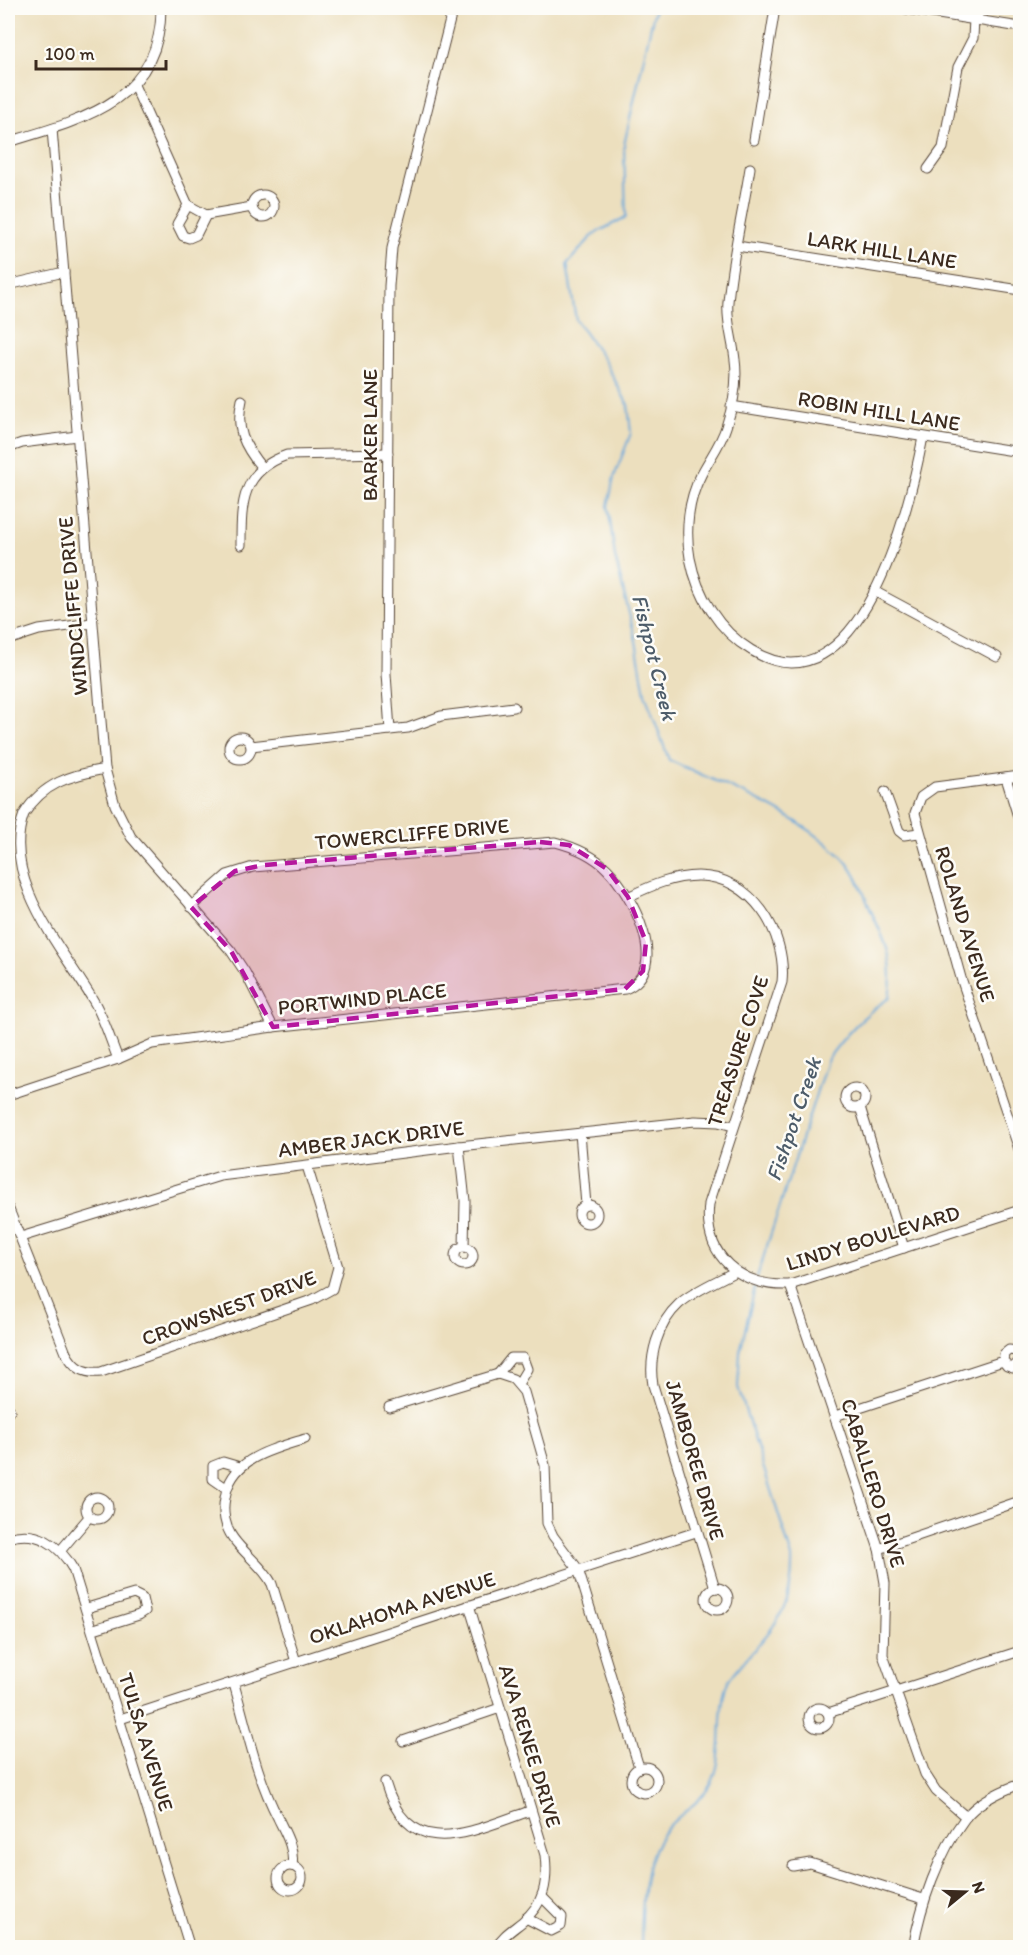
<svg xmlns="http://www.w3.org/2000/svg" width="1028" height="1955" font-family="Itim,sans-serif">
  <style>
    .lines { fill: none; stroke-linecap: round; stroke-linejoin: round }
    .stream { stroke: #68a7da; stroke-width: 2 }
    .minor-casing { stroke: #564536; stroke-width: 11 }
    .minor { stroke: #fff; stroke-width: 9 }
    .marked { fill: #b5179e; fill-opacity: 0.2; stroke: #b5179e; stroke-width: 4.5; stroke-dasharray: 12 8; stroke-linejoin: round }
    .labels { text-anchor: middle; stroke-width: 5; stroke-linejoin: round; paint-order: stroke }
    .street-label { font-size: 21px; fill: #3b2a1e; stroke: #fdfcf7 }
    .water-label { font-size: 22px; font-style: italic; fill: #4d5c69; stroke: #fdfcf7 }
  </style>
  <rect width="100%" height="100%" fill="#fdfcf7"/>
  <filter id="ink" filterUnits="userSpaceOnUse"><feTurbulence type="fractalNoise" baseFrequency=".0167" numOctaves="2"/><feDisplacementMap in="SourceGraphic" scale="12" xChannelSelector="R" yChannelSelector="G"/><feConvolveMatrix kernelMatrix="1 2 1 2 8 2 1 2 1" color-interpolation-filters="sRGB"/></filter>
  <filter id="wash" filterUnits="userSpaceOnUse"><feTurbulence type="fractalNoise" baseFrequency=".008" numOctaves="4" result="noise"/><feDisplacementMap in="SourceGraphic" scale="24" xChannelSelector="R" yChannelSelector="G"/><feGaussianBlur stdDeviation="1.35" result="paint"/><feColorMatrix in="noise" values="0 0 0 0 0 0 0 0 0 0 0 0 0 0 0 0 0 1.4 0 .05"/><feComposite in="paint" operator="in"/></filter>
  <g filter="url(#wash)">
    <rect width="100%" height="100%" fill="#ecdfbe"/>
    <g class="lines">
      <g class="stream">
        <path d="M655,8L624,145L626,217L594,234L567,264L576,320L604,360L628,405L631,433L614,477L608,506L615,557L636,641L645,694L669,760C727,787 793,810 840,855C856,870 863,892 871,911C887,945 895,960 889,998C863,1015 845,1035 827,1060L757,1277"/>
        <path d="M641,1948C642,1907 641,1857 669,1826C683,1811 700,1803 711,1784C726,1755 716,1717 726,1686C730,1676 739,1668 745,1660C776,1625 794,1606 792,1557L738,1387L740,1352L756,1283"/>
      </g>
    </g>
  </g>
  <g filter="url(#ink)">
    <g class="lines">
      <defs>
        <g id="minor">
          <polyline points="901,8 1020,27"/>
          <polyline points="977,20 979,8"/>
          <polyline points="134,85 188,205 206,215 252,207"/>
          <polyline points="52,129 105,769 115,805 131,837 231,951 245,972 273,1027"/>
          <polyline points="754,140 775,8"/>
          <path d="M8,142C82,120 161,101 161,8"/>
          <path d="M750,168C743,212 732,257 728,302C726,321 733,340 735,360C738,381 733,406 726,427C721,444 709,459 701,475C688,500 685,531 690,558C697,595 719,631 751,650C860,717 910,506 923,437"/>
          <polyline points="928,169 943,148 958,67 973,38 974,19"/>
          <circle cx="263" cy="206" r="11"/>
          <polyline points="188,205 177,224 183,236 189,238 196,235 206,215"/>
          <polyline points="737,246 1020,290"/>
          <polyline points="8,285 64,272"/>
          <path d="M242,400C235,429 244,446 262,468"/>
          <polyline points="731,406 1020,452"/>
          <polyline points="8,448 22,443 77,436"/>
          <path d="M241,545C241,502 242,471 287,455L388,453"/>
          <polyline points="874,591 997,657"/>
          <polyline points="8,640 39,630 92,623"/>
          <polyline points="390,730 408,728 441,716 514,707"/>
          <circle cx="240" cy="748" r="11"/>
          <polyline points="251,746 390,730 386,674 389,286 392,248 453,8"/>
          <path d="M105,769C71,775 43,783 24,814C0,878 62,948 93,1000C104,1018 110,1039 118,1059"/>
          <polyline points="1020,776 935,787 921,797 915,813 961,978 1020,1152"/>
          <polyline points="1006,778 1020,823"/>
          <polyline points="885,792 899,831 904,835 919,833"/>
          <path d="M628,897C650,886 673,876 698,876C752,876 787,933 782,982L709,1204C703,1256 740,1287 790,1285L1020,1210"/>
          <circle cx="855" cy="1098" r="10"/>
          <path d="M8,1095L118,1059L152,1044L273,1027L625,989C673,969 631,893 607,869C593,855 575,847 555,842L253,867L227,875L191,907"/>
          <polyline points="860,1107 904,1248"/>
          <polyline points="580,1133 586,1205"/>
          <polyline points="459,1146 465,1201 464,1247"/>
          <circle cx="588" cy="1214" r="9"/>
          <path d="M8,1207L66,1353C74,1368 84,1374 101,1372L312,1300L332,1289L338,1267L307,1166"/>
          <polyline points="21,1237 220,1176 459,1146 695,1121 718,1122 733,1126"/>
          <circle cx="464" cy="1256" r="9"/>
          <polyline points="790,1285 879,1549 885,1583 883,1655 925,1774 936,1791 966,1817"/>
          <polyline points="1003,1361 1004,1354 1009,1350 1017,1351 1020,1357"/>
          <polyline points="1003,1361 1007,1366 1013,1368 1020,1360"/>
          <polyline points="498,1374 513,1379 524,1392 545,1465 547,1523 553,1536 578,1569 639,1767"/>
          <polyline points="498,1374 511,1358 523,1358 527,1369 518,1384"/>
          <polyline points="389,1407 498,1374"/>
          <polyline points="8,1411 10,1410"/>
          <polyline points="835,1416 1003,1361"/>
          <polyline points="226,1488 213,1479 213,1466 223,1462 240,1467"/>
          <circle cx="97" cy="1508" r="11"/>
          <path d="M8,1538C37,1529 59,1544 73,1569L190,1948"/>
          <polyline points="879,1549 1020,1501"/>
          <polyline points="61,1550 89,1517"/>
          <path d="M715,1588L653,1385C648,1357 658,1323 679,1304C695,1290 718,1281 736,1271"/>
          <circle cx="717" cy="1599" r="11"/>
          <path d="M469,1605L545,1855C548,1882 545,1903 522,1922C512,1930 502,1936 495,1948"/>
          <polyline points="87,1608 134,1594 142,1598 145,1611 139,1615 94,1629"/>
          <path d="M296,1662L272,1584C263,1566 245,1555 233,1538C225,1527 222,1512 225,1498C231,1458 271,1450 305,1439"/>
          <path d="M234,1684C247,1729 256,1776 278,1818C285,1833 295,1849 292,1866"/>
          <circle cx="819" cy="1718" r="10"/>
          <polyline points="828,1713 1020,1651"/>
          <polyline points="120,1719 696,1532"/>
          <polyline points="403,1741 500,1708"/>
          <circle cx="644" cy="1780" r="13"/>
          <path d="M385,1782C409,1865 471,1831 530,1811"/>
          <polyline points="793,1866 810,1863 923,1899"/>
          <circle cx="290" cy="1878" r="12"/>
          <polyline points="526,1918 551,1931 561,1926 562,1917 543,1898"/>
          <path d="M913,1948C921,1904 938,1854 965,1818C978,1801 1001,1791 1020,1784"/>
        </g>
      </defs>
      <use href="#minor" class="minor-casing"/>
      <use href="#minor" class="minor"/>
    </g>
  </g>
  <path class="marked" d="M540,842L569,845L607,869L628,897L646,942L643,971L625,989L273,1027L231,951L191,907L235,871L264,865Z"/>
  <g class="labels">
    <g class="street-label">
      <text transform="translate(882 250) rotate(9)" y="7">LARK HILL LANE</text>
      <text transform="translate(879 411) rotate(9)" y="7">ROBIN HILL LANE</text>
      <text transform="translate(370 435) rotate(-90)" y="7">BARKER LANE</text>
      <text transform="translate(73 606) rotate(-95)" y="7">WINDCLIFFE DRIVE</text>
      <text transform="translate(412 834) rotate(-5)" y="7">TOWERCLIFFE DRIVE</text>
      <text transform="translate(965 924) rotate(73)" y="7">ROLAND AVENUE</text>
      <text transform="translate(362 999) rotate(-6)" y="7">PORTWIND PLACE</text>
      <text transform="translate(738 1051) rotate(-72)" y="7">TREASURE COVE</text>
      <text transform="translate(371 1139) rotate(-7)" y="7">AMBER JACK DRIVE</text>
      <text transform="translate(873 1238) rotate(-17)" y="7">LINDY BOULEVARD</text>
      <text transform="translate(229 1308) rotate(-20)" y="7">CROWSNEST DRIVE</text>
      <text transform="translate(695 1460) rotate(74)" y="7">JAMBOREE DRIVE</text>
      <text transform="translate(873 1483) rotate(73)" y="7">CABALLERO DRIVE</text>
      <text transform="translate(402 1608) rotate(-18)" y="7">OKLAHOMA AVENUE</text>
      <text transform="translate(146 1742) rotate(73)" y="7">TULSA AVENUE</text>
      <text transform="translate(530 1746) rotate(73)" y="7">AVA RENEE DRIVE</text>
    </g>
    <g class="water-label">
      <text transform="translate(655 657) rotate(76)" y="8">Fishpot Creek</text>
      <text transform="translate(793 1119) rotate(-71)" y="8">Fishpot Creek</text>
    </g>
  </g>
  <rect width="1028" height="1955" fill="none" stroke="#fdfcf7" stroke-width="30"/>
  <g transform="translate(965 1892) rotate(71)" stroke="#fdfcf7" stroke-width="4.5" paint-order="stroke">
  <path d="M0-4.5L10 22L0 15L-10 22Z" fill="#3b2a1e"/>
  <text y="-9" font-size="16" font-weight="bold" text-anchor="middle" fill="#3b2a1e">N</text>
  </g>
  <path d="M36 60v9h130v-9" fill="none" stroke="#3b2a1e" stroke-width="3"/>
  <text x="45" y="60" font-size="18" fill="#3b2a1e" stroke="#fdfcf7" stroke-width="4.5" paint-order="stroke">100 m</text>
</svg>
